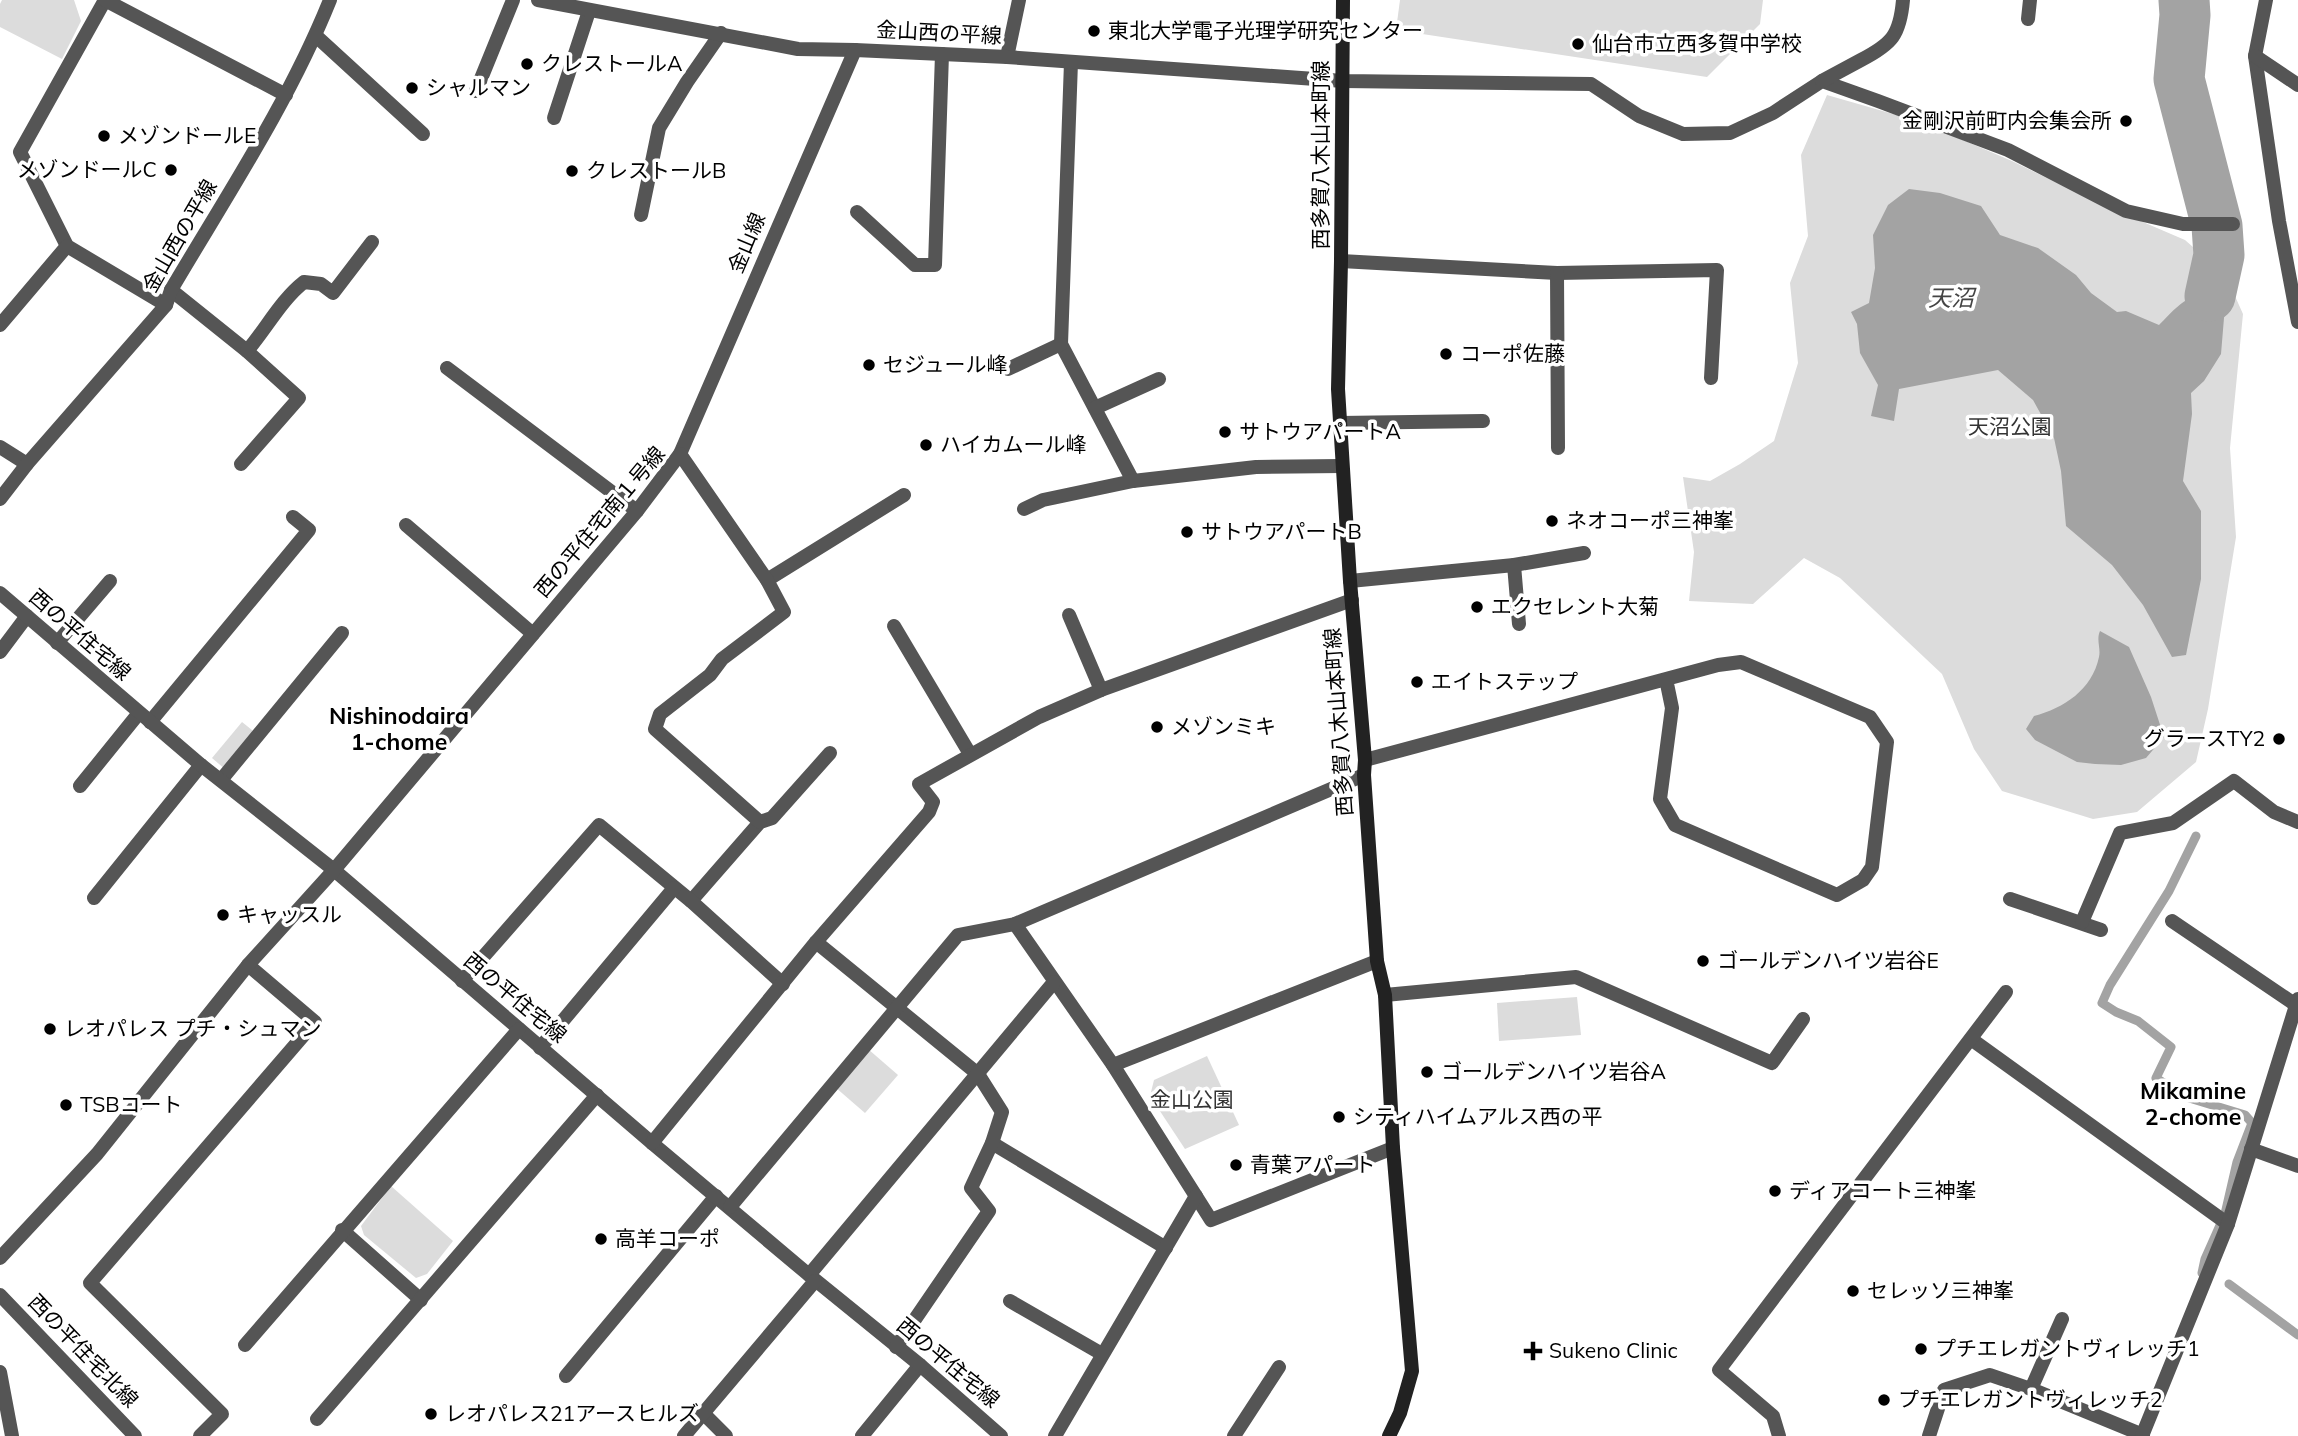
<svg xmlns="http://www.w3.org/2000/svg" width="2298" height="1436" font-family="Mulish,'Noto Sans JP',sans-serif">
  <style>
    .green { fill: #dcdcdc }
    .water { fill: #a3a3a3 }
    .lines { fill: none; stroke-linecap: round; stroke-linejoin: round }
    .stream { stroke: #a3a3a3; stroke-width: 9 }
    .river { stroke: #a3a3a3; stroke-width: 51 }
    .lane { stroke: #555; stroke-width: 14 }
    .street { stroke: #555; stroke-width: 14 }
    .secondary { stroke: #222; stroke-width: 14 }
    .poi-dot { fill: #000; stroke: #fff; stroke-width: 2.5 }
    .labels { text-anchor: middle; stroke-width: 7; stroke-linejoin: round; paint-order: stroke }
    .poi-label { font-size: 21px; fill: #000; stroke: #fff; text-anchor: start }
    .street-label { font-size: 21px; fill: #000; stroke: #fff }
    .park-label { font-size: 21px; fill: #333; stroke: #fff }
    .water-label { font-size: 23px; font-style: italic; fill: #444; stroke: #fff }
    .neighbourhood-label { font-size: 23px; font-weight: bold; fill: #000; stroke: #fff }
  </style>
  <rect width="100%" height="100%" fill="#fff"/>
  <g class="green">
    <polygon points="2,0 74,0 81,21 62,59 0,27 0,4"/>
    <polygon points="1400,0 1763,0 1760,24 1707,77 1396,30"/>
    <polygon points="1827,95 1921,122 2012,161 2094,201 2185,240 2226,276 2243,314 2230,448 2236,537 2208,709 2196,762 2137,812 2093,819 2002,791 1974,749 1942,674 1840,578 1804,558 1753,604 1689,601 1694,552 1683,477 1710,481 1740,464 1774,441 1798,363 1790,283 1808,236 1801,155"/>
    <polygon points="242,722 263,739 226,770 212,758"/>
    <polygon points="1577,997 1581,1035 1499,1041 1497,1003"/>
    <polygon points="868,1049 898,1075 865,1113 835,1087"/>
    <polygon points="1207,1056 1239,1125 1185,1149 1150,1096 1154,1080"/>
    <polygon points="391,1186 453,1241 427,1274 416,1278 364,1235 361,1226"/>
  </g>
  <g class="water">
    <path d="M1909,189L1940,193L1981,206L2000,235L2038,248L2076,275L2091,293L2117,312L2126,311L2159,325C2173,312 2189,289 2211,297C2216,298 2221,303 2225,306L2221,354L2204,381L2191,393L2192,414L2183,481L2201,511V579L2186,655L2172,657L2143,605L2112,565L2066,526L2061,471L2054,438L2033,400L1998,370L1899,389L1894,421L1871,416L1878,385L1860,353L1857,324L1851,312L1869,303L1875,268L1873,235L1888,205Z"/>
    <path d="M2100,631L2129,647L2151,697L2164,737L2146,758L2121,765L2095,764L2077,762L2035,740L2026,729L2034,716C2064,708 2092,690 2099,657C2101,648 2096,640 2100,631Z"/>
  </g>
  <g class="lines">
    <g class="stream">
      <polyline points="2196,836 2169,891 2110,985 2102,1003 2116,1012 2138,1021 2171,1047 2156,1078 2186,1097 2245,1115 2252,1123 2237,1162 2225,1214 2205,1259 2202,1273"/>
      <polyline points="2229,1284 2298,1335"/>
    </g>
    <polyline class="river" points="2184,0 2185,15 2179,79 2217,226 2219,255 2210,296"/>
    <g class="lane">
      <polyline points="105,0 20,152 67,246 166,305"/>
      <polyline points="316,36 423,134"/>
      <polyline points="1007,57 1019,0"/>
      <polyline points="1071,62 1061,344 1133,481"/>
      <polyline points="476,91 513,0"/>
      <polyline points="554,118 589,11"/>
      <polyline points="857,212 915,265 935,265 942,54"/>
      <polyline points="641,215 659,128 687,82 721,33"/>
      <polyline points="1341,261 1557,273 1717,270 1711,378"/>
      <polyline points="1557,273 1558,448"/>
      <polyline points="171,290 247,351 299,398 241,464"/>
      <polyline points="0,325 67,246"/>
      <path d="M247,351C266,329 281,300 304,282L321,284L333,293L372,242"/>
      <polyline points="447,368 637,511"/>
      <polyline points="1008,369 1061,344"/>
      <polyline points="1095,408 1159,379"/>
      <polyline points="1340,423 1483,421"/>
      <polyline points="0,447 27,464"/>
      <polyline points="1024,509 1043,500 1133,481 1256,467 1342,466"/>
      <polyline points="406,525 533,634"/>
      <polyline points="1514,565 1584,553"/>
      <polyline points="767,580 904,495"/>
      <polyline points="1350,581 1514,565 1519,624"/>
      <polyline points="1069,615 1101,690"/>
      <polyline points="894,626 970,754"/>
      <polyline points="57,643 110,581"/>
      <polyline points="0,652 27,616"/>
      <polyline points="150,722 309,530 293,517"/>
      <polyline points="1365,760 1718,665 1741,662 1870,717 1887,742 1872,867 1863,880 1837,895 1675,825 1660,799 1672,708 1666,679"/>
      <polyline points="221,780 342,633"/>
      <polyline points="80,786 139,713"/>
      <polyline points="94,898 201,765"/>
      <polyline points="1385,995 1576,977 1772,1063 1803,1019"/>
      <polyline points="992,1143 1166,1248"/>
      <polyline points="1010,1301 1102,1354"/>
      <polyline points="566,1376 716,1196"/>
      <polyline points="703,1413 726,1436"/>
      <polyline points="200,1436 222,1414 90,1283 315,1022 248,965"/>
      <polyline points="862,1436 920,1365"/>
      <polyline points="1234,1436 1279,1367"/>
    </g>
    <g class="street">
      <polyline points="105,0 286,95"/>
      <polyline points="538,0 798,49 855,50 1007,57 1343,81 1591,84 1639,116 1683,134 1730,133 1773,113 1822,81 1878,101 2008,150 2126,211 2183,224 2233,224"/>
      <polyline points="2266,0 2255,56 2279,221 2298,322"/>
      <polyline points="2028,19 2030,0"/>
      <polyline points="2255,56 2298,85"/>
      <path d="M1822,81C1835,74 1848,67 1861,60C1892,44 1900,35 1903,0"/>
      <polyline points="680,454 855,50"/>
      <path d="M0,499L27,464L166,305L171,290C227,195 289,102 330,0"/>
      <polyline points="0,593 201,765 334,870 652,1143 809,1275 920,1365 1001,1436"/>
      <polyline points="2010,899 2101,930"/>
      <polyline points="691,901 760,822 772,818 830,753"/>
      <polyline points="2172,921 2296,1005"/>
      <polyline points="2082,922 2120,833 2173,823 2234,781 2274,812 2298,822"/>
      <polyline points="1015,924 1113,1065 1211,1220 1393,1148"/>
      <polyline points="816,942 978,1074 1002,1112 992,1143 971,1188 989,1211 896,1347"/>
      <polyline points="462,981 599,825 691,901 783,984"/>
      <polyline points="1971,1039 2228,1224"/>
      <polyline points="540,1048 674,888"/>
      <polyline points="1113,1065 1377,961"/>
      <polyline points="652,1143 816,942 929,812 933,802 919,784 1039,717 1101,690 1352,600"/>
      <polyline points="2251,1149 2298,1166"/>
      <polyline points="730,1207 958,935 1015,924 1364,775"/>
      <polyline points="342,1230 421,1300"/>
      <polyline points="0,1258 97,1154 248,965 334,870 637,511 680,454 767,580 784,612 722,659 710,675 660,714 655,729 760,822"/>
      <polyline points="809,1275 1054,982"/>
      <polyline points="0,1295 135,1436"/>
      <polyline points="245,1345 519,1029"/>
      <polyline points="0,1372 12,1436"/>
      <polyline points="2031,1389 2062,1319"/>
      <polyline points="317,1419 597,1095"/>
      <polyline points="684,1436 815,1281"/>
      <polyline points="1055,1436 1196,1196"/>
      <polyline points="1779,1436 1773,1416 1719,1370 2006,992"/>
      <polyline points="1929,1436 1944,1390 1990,1375 2031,1389 2143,1435"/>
      <polyline points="2142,1436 2228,1224 2298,999"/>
    </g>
    <polyline class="secondary" points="1343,0 1341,261 1338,389 1350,581 1365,760 1364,775 1377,961 1385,995 1393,1148 1412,1371 1400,1413 1389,1436"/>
  </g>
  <g class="poi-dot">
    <circle cx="1094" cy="31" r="7"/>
    <circle cx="1578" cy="44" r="7"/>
    <circle cx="527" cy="64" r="7"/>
    <circle cx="412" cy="88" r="7"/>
    <circle cx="2126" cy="121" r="7"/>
    <circle cx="104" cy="136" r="7"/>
    <circle cx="171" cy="170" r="7"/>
    <circle cx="572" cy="171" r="7"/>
    <circle cx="1446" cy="354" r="7"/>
    <circle cx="869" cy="365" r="7"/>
    <circle cx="1225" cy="432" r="7"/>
    <circle cx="926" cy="445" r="7"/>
    <circle cx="1552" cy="521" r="7"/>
    <circle cx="1187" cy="532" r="7"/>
    <circle cx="1477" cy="607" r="7"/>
    <circle cx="1417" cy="682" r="7"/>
    <circle cx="1157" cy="727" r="7"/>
    <circle cx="2279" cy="739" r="7"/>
    <circle cx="223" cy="915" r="7"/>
    <circle cx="1703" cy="961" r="7"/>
    <circle cx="50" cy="1029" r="7"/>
    <circle cx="1427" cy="1072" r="7"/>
    <circle cx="66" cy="1105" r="7"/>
    <circle cx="1339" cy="1117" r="7"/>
    <circle cx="1236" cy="1165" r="7"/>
    <circle cx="1775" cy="1191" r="7"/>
    <circle cx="601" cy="1239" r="7"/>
    <circle cx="1853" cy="1291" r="7"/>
    <circle cx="1921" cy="1349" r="7"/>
    <path d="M1529.5 1340.5h7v7h7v7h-7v7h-7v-7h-7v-7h7z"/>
    <circle cx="1884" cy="1400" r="7"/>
    <circle cx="431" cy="1414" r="7"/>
  </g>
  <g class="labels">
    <g class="poi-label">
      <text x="1108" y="38">東北大学電子光理学研究センター</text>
      <text x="1592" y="51">仙台市立西多賀中学校</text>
      <text x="541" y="71">クレストールA</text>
      <text x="426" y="95">シャルマン</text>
      <text x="2112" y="128" text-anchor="end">金剛沢前町内会集会所</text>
      <text x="118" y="143">メゾンドールE</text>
      <text x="157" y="177" text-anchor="end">メゾンドールC</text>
      <text x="586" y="178">クレストールB</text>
      <text x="1460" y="361">コーポ佐藤</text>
      <text x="883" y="372">セジュール峰</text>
      <text x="1239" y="439">サトウアパートA</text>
      <text x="940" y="452">ハイカムール峰</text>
      <text x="1566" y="528">ネオコーポ三神峯</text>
      <text x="1201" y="539">サトウアパートB</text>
      <text x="1491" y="614">エクセレント大菊</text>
      <text x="1431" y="689">エイトステップ</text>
      <text x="1171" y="734">メゾンミキ</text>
      <text x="2265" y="746" text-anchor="end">グラースTY2</text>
      <text x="237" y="922">キャッスル</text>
      <text x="1717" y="968">ゴールデンハイツ岩谷E</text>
      <text x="64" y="1036">レオパレス プチ・シュマン</text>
      <text x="1441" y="1079">ゴールデンハイツ岩谷A</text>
      <text x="80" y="1112">TSBコート</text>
      <text x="1353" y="1124">シティハイムアルス西の平</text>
      <text x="1250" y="1172">青葉アパート</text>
      <text x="1789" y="1198">ディアコート三神峯</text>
      <text x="615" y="1246">高羊コーポ</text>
      <text x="1867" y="1298">セレッソ三神峯</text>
      <text x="1935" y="1356">プチエレガントヴィレッチ1</text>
      <text x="1549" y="1358">Sukeno Clinic</text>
      <text x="1898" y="1407">プチエレガントヴィレッチ2</text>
      <text x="445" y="1421">レオパレス21アースヒルズ</text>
    </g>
    <g class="street-label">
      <text transform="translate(939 33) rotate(3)" y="7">金山西の平線</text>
      <text transform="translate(1321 155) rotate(-90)" y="7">西多賀八木山本町線</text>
      <text transform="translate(180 236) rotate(-60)" y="7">金山西の平線</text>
      <text transform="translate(747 243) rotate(-67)" y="7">金山線</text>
      <text transform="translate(600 522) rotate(-50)" y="7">西の平住宅南１号線</text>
      <text transform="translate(80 635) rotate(41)" y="7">西の平住宅線</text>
      <text transform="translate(1339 722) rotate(-94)" y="7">西多賀八木山本町線</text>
      <text transform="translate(515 998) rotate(40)" y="7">西の平住宅線</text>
      <text transform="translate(83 1351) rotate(46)" y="7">西の平住宅北線</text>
      <text transform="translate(948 1363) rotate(40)" y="7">西の平住宅線</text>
    </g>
    <g class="park-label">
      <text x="2010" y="434">天沼公園</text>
      <text x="1192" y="1107">金山公園</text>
    </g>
    <g class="water-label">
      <text x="1951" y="306">天沼</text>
    </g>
    <g class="neighbourhood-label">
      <text x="399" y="724">Nishinodaira<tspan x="399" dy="26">1-chome</tspan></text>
      <text x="2193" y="1099">Mikamine<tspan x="2193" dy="26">2-chome</tspan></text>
    </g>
  </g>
</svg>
